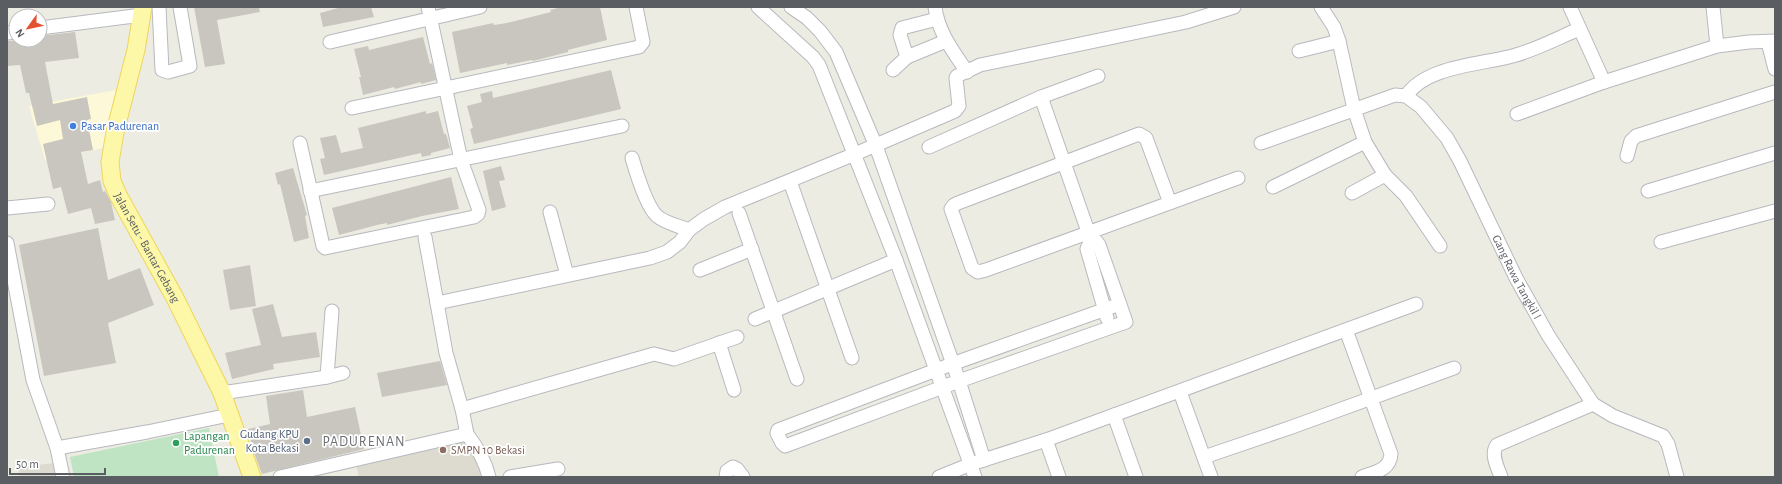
<svg xmlns="http://www.w3.org/2000/svg" width="1782" height="484" font-family="'Alegreya Sans',sans-serif">
  <style>
    .commercial { fill: #fdf8d7 }
    .education { fill: #dddbd0 }
    .green { fill: #bfe4c3 }
    .building { fill: #c8c6bf }
    .lines { fill: none; stroke-linecap: round; stroke-linejoin: round }
    .minor-casing { stroke: #b7b9be; stroke-width: 15 }
    .major-casing { stroke: #edd55b; stroke-width: 19 }
    .minor { stroke: #fff; stroke-width: 13 }
    .major { stroke: #fdf8a7; stroke-width: 17 }
    .shop-dot { fill: #3f7fe0; stroke: #fff; stroke-width: 1.5 }
    .service-dot { fill: #5c6f8a; stroke: #fff; stroke-width: 1.5 }
    .leisure-dot { fill: #2e9e5b; stroke: #fff; stroke-width: 1.5 }
    .education-dot { fill: #8d6e63; stroke: #fff; stroke-width: 1.5 }
    .labels { text-anchor: middle; stroke-width: 3.5; stroke-linejoin: round; paint-order: stroke }
    .shop-label { font-size: 12px; fill: #366cbe; stroke: #fff; text-anchor: start }
    .street-label { font-size: 12px; fill: #5a5d62; stroke: #fff }
    .service-label { font-size: 12px; fill: #4e5e75; stroke: #fff; text-anchor: end }
    .leisure-label { font-size: 12px; fill: #27864d; stroke: #fff; text-anchor: start }
    .education-label { font-size: 12px; fill: #785e54; stroke: #fff; text-anchor: start }
    .quarter-label { font-size: 14px; letter-spacing: 1px; fill: #6b6f74; stroke: #fff }
  </style>
  <rect width="100%" height="100%" fill="#edece2"/>
  <polygon class="commercial" points="116,90 108,147 45,160 29,106"/>
  <g class="education">
    <polygon points="462,441 478,459 481,477 359,477 356,463"/>
    <polygon points="55,463 58,477 20,477 18,467"/>
  </g>
  <polygon class="green" points="209,428 219,477 74,477 70,457"/>
  <g class="building">
    <polygon points="194,7 259,7 260,12 217,20 225,64 205,67"/>
    <polygon points="342,7 371,7 374,17 323,27 320,13"/>
    <polygon points="562,7 600,7 607,40 568,50 568,52 533,61 532,60 507,65 507,63 460,73 452,32 493,23 494,25 507,23 551,12 550,10"/>
    <polygon points="75,32 79,58 45,62 53,104 87,97 91,119 87,120 93,150 81,152 88,184 100,180 103,192 105,191 111,202 115,220 95,224 91,208 68,214 61,187 53,189 43,144 63,139 60,120 37,126 29,93 26,93 20,65 7,66 7,41 40,40 40,36"/>
    <polygon points="423,37 430,64 432,63 436,80 421,84 421,82 395,89 394,87 363,95 359,77 361,77 354,49 368,46 369,50"/>
    <polygon points="611,70 621,109 474,144 470,129 473,128 467,106 482,102 480,94 492,91 493,98"/>
    <polygon points="426,111 426,114 438,111 444,134 446,134 450,148 431,153 431,155 422,157 421,153 324,175 320,159 325,158 320,138 336,135 341,153 363,148 358,128"/>
    <polygon points="501,166 505,180 499,181 506,207 492,211 483,171"/>
    <polygon points="293,168 307,215 305,216 309,238 294,242 280,184 278,185 275,173"/>
    <polygon points="451,177 459,209 422,216 387,225 387,223 377,225 339,235 332,208"/>
    <polygon points="98,228 108,280 140,268 154,305 108,323 116,363 44,376 19,245"/>
    <polygon points="250,265 256,306 230,310 223,270"/>
    <polygon points="273,304 282,337 316,332 320,357 273,364 274,369 232,379 225,353 261,345 252,309"/>
    <polygon points="440,361 447,385 382,397 377,373"/>
    <polygon points="303,390 307,417 355,407 364,449 262,474 253,450 248,429 270,424 266,396"/>
  </g>
  <g class="lines">
    <defs>
      <g id="minor">
        <polyline points="159,7 162,70 168,72 190,66 180,7"/>
        <polyline points="758,7 813,57 819,65 896,260 975,477"/>
        <polyline points="791,7 807,18 820,31 836,52 876,146 959,381 984,460"/>
        <path d="M935,7C938,32 953,51 967,72"/>
        <polyline points="1321,7 1334,27 1339,41 1354,109 1365,142 1385,175 1406,196 1440,246"/>
        <polyline points="1570,7 1604,82"/>
        <polyline points="1713,7 1717,46"/>
        <polyline points="40,28 142,15"/>
        <polyline points="7,33 16,32"/>
        <polyline points="330,42 480,7"/>
        <polyline points="1768,42 1775,69"/>
        <polyline points="1299,51 1339,41"/>
        <polyline points="907,57 946,41"/>
        <polyline points="893,70 907,57 900,35 902,28 937,19"/>
        <path d="M1406,96C1427,65 1482,65 1516,55C1537,49 1558,38 1579,29"/>
        <polyline points="1041,97 1091,240 1087,249 1107,318"/>
        <polyline points="352,108 639,47 643,42 636,7"/>
        <polyline points="1517,114 1604,82 1717,46 1749,42 1775,41"/>
        <polyline points="300,143 323,246 325,248 474,217 478,214 479,210 461,160 428,7"/>
        <path id="s1" d="M1261,143L1395,95L1406,96L1421,107L1447,138L1460,161L1516,278L1548,335L1593,404L1613,416L1663,436L1668,444L1677,477"/>
        <polyline points="929,147 1041,97 1098,76"/>
        <polyline points="1627,156 1631,141 1636,136 1775,92"/>
        <path d="M632,158C636,172 647,207 657,216C665,223 679,226 689,230"/>
        <polyline points="792,187 852,358"/>
        <polyline points="1273,187 1365,142"/>
        <polyline points="310,191 622,126"/>
        <polyline points="1648,191 1775,153"/>
        <polyline points="1352,193 1385,175"/>
        <polyline points="1170,203 1146,138 1139,134 958,203 954,205 951,209 972,268 978,272 986,270 1238,178"/>
        <polyline points="7,208 48,204"/>
        <polyline points="550,212 567,275"/>
        <polyline points="739,213 797,379"/>
        <polyline points="425,237 437,303"/>
        <polyline points="1091,240 1096,241 1099,245 1126,322 959,381 785,446 782,443 777,433 778,430 952,364 1120,304"/>
        <polyline points="1661,242 1775,211"/>
        <polyline points="7,243 33,380 57,448 63,477"/>
        <polyline points="700,270 752,249"/>
        <polyline points="755,319 896,260"/>
        <path d="M1346,330L1391,454C1390,470 1375,472 1362,477"/>
        <polyline points="719,343 734,390"/>
        <polyline points="327,377 332,311"/>
        <polyline points="1180,392 1211,477"/>
        <polyline points="222,393 327,377 343,373"/>
        <polyline points="462,409 654,354 674,359 737,337"/>
        <polyline points="1114,415 1136,477"/>
        <path d="M467,434C477,447 485,460 489,477"/>
        <polyline points="1046,440 1059,477"/>
        <polyline points="57,448 147,432 229,415"/>
        <polyline points="1204,457 1292,427 1454,368"/>
        <polyline points="280,477 467,434 462,409 446,353 437,303 650,258 667,252 680,242 689,230 704,219 725,207 855,154 955,111 959,106 956,78 957,76 980,65 1186,22 1234,7"/>
        <polyline points="510,477 558,469"/>
        <polyline points="726,477 727,471 733,467 737,469 743,477"/>
        <polyline points="939,477 971,464 1046,440 1416,304"/>
        <path d="M1501,477C1498,468 1490,454 1497,445L1593,404"/>
      </g>
      <g id="major">
        <path id="s2" d="M143,7L136,50L115,132L110,162L112,181L118,195L175,298L222,393L252,477"/>
      </g>
    </defs>
    <use href="#minor" class="minor-casing"/>
    <use href="#major" class="major-casing"/>
    <use href="#minor" class="minor"/>
    <use href="#major" class="major"/>
  </g>
  <circle class="shop-dot" cx="73" cy="126" r="4"/>
  <circle class="service-dot" cx="307" cy="441" r="4"/>
  <circle class="leisure-dot" cx="176" cy="443" r="4"/>
  <circle class="education-dot" cx="443" cy="450" r="4"/>
  <g class="labels">
    <g class="shop-label">
      <text x="81" y="130">Pasar Padurenan</text>
    </g>
    <g class="street-label">
      <text dy="4" stroke="none"><textPath href="#s2" startOffset="253">Jalan Setu - Bantar Gebang</textPath></text>
      <text dy="4" stroke="none"><textPath href="#s1" startOffset="368">Gang Rawa Tangkil I</textPath></text>
    </g>
    <g class="service-label">
      <text x="299" y="438">Gudang KPU<tspan x="299" dy="14">Kota Bekasi</tspan></text>
    </g>
    <g class="leisure-label">
      <text x="184" y="440">Lapangan<tspan x="184" dy="14">Padurenan</tspan></text>
    </g>
    <g class="education-label">
      <text x="451" y="454">SMPN 10 Bekasi</text>
    </g>
    <g class="quarter-label">
      <text x="364" y="446">PADURENAN</text>
    </g>
  </g>
  <rect width="1782" height="484" fill="none" stroke="#5a5d62" stroke-width="16"/>
  <g transform="translate(28 28) rotate(237)"><circle r="19" fill="#ffffff" stroke="#bdbec0"/>
  <path d="M0-3L7 15L0 10L-7 15Z" fill="#e45331"/>
  <text y="-6" font-size="11" font-weight="bold" text-anchor="middle" fill="#5a5d62">N</text>
  </g>
  <path d="M10 468v6h95v-6" fill="none" stroke="#5a5d62" stroke-width="2"/>
  <text x="16" y="468" font-size="12" fill="#5a5d62" stroke="#ffffff" stroke-width="3" paint-order="stroke">50 m</text>
</svg>
